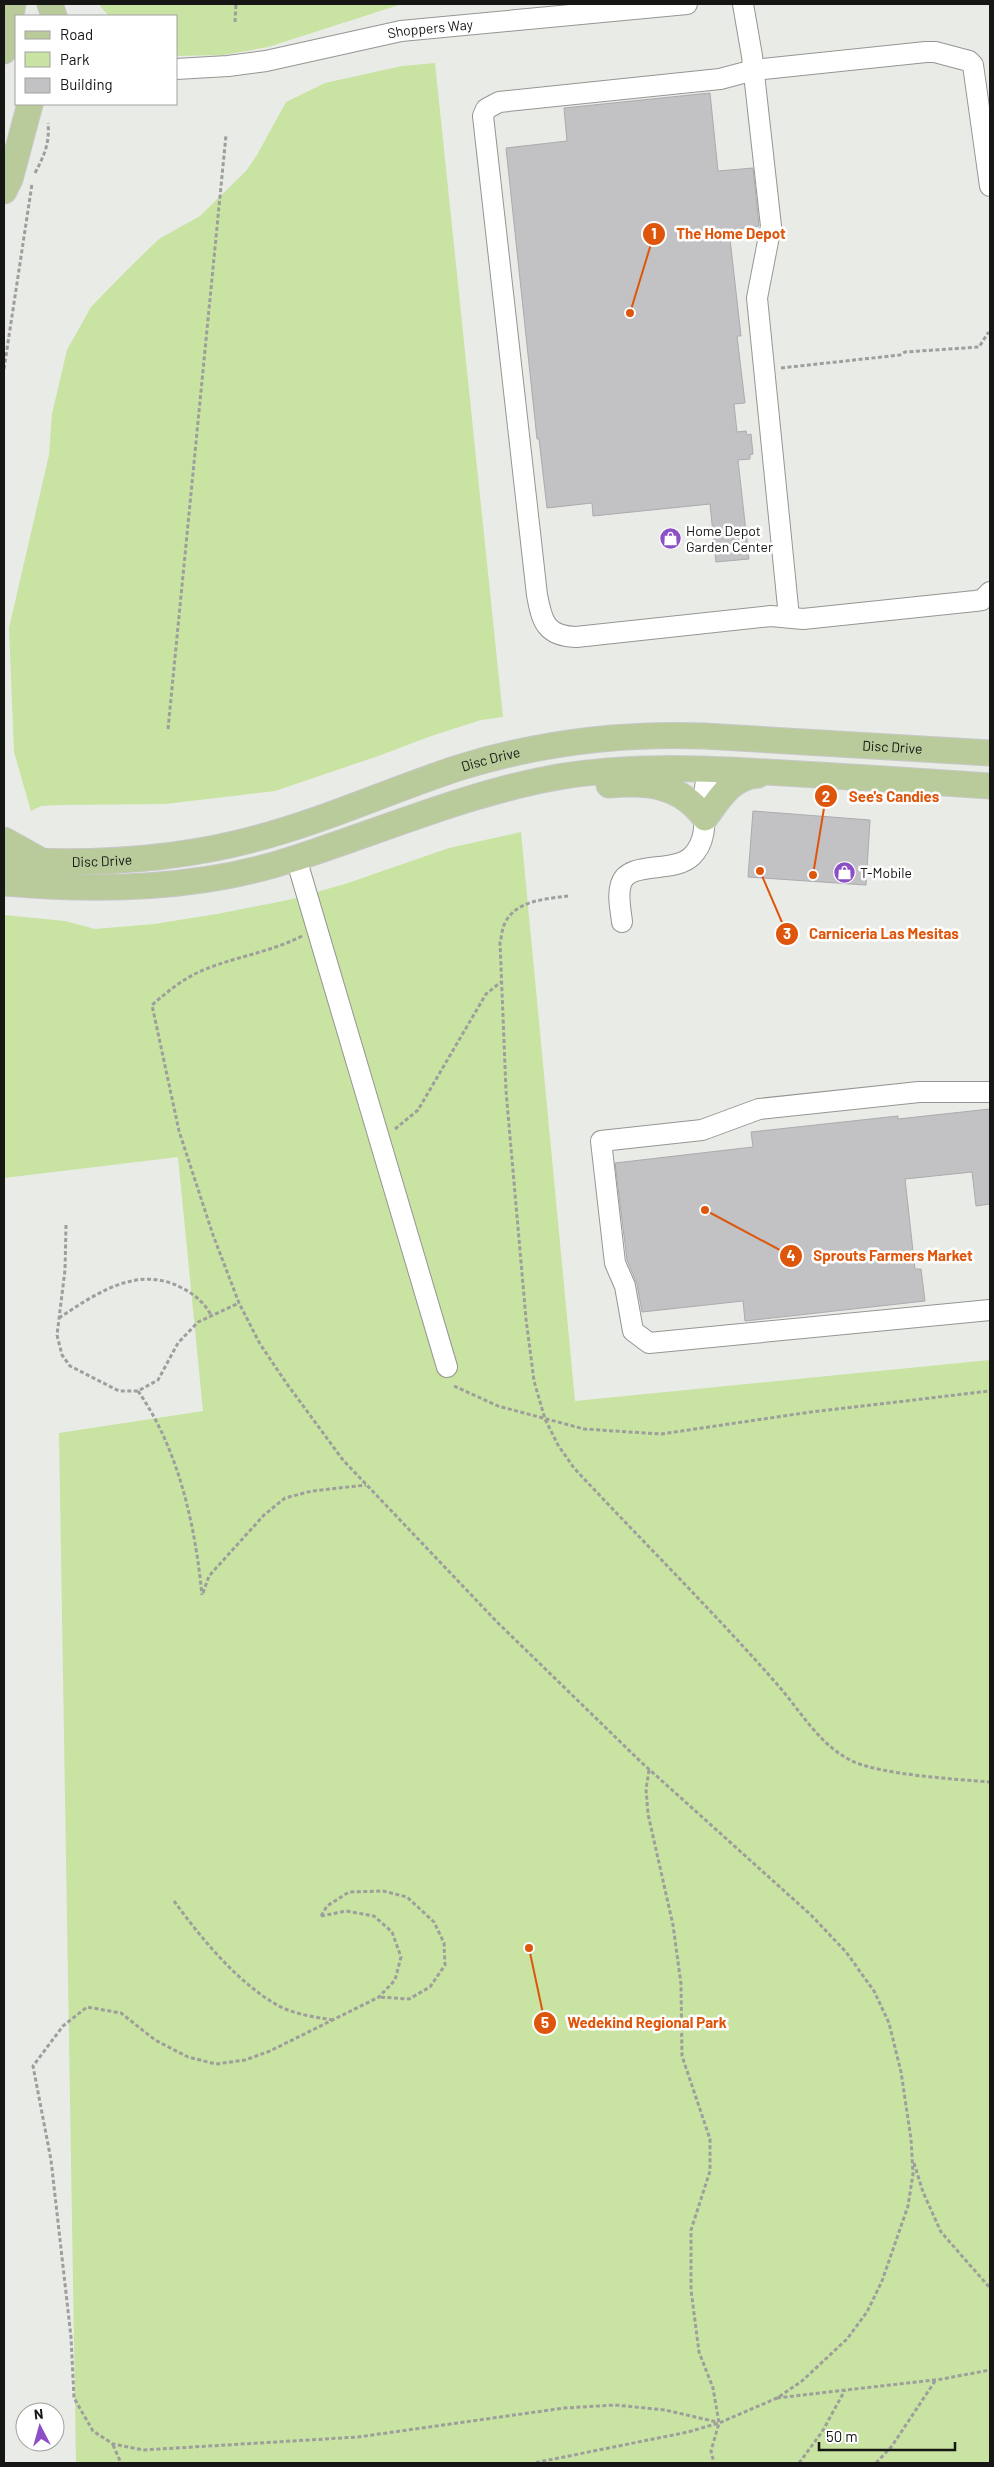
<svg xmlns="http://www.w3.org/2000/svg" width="994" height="2467" font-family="Barlow,sans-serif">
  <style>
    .green { fill: #c8e3a2 }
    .building { fill: #c2c1c4; stroke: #acaaae }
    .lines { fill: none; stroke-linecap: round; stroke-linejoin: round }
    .minor-casing { stroke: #959693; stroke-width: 22 }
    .major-casing { stroke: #c7c7c7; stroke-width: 27 }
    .path { stroke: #9e9f9c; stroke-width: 3; stroke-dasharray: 4 2.5; stroke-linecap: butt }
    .minor { stroke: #fff; stroke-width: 20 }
    .major { stroke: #b9cb9b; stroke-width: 25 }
    .labels { text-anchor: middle; stroke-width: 5; stroke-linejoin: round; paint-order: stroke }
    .street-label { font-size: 14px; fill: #161615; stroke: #fff }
    .poi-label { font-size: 14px; fill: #161615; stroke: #fff; text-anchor: start }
    .leader { fill: none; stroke: #de560c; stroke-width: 2 }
    .callout-dot { fill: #de560c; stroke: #fff; stroke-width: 2 }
    .mark-label { font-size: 15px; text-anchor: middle; font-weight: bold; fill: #fff }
    .callout-label { font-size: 15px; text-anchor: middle; font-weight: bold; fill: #de560c; stroke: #fff; stroke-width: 5; stroke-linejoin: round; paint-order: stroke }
  </style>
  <rect width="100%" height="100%" fill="#e9ebe7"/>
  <g class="green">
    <polygon points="101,4 402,4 268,47 223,55 176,56 176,16 109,16 100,6"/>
    <polygon points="435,63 503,717 481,720 431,736 381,755 275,791 165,804 59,805 41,806 31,811 14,752 9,628 49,455 52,414 67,350 91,307 127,270 159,239 200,216 246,171 257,155 286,102 325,83 402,66"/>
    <polygon points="521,832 575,1401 990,1360 990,2463 76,2463 59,1433 203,1411 178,1157 4,1178 4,915 65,921 95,929 154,924 217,914 293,899 348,883 449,848"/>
  </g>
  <g class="building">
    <polygon points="710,93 718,171 753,168 759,226 729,230 741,336 737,336 745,403 734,404 737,432 746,431 747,435 751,434 753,454 750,455 750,459 738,460 749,559 716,562 710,504 593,516 592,503 547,508 539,439 537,439 506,148 567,141 564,108"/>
    <polygon points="753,811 870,820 866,885 748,877"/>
    <polygon points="990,1109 990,1204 976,1206 972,1172 905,1179 915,1269 921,1269 925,1301 745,1321 743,1301 642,1312 637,1284 627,1260 615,1163 753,1147 751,1132 898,1116 898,1119"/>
  </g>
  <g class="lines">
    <defs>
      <g id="minor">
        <polyline points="743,4 752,56 771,226 757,298 789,617"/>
        <path id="s1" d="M176,69L228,66L266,61L401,31L687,4"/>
        <path d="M990,186L973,65L969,61L935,52H926L754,70L720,79L499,102L486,109L483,116L537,595C542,622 546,636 576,637L771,616L803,619L975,601L982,600L990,592"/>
        <polyline points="296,858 447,1367"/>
        <path d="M622,922C621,911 617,896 621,884C628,860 674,874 692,856C716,832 695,795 711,769"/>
        <polyline points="990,1092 919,1092 759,1109 702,1130 601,1141 615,1263 625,1286 633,1331 649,1343 990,1310"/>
      </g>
      <g id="major">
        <polyline points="50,4 54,16"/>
        <polyline points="4,51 13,4"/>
        <polyline points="4,191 10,179 30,104"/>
        <path d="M609,785C648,782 680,784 705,818C720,798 731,777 758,775"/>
        <polyline points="4,840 38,859"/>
        <path id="s2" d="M4,860C90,865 175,861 258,838C326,820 391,790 458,768C538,743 621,733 704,736L990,753"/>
        <path d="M4,883C100,891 200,890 293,859C381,831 467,793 558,777C634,764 708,769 784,773C853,777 921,781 990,786"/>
      </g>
    </defs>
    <use href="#minor" class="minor-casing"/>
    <use href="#major" class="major-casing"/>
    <g class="path">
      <polyline points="235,22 236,4"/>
      <path d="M35,173C44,156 50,143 48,123"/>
      <polyline points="781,368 900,355 905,352 979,347 988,333 990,333"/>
      <polyline points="4,369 32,184"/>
      <polyline points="168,729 226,135"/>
      <path d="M568,896C546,899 516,900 505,923C502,928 502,936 500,942L506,1091L526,1319L534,1381L545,1419L558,1445L574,1468C641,1540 711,1609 776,1683C800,1710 819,1745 852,1761C883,1775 954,1779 990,1782"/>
      <path d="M302,936C271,952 238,956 206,969C185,977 168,991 152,1005L179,1131L213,1235L239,1303L260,1344L287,1384L343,1460L497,1622L641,1762L811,1915L846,1952L874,1991L889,2023L901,2072L911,2139L913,2174L908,2206L882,2281L867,2312L847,2339L802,2381L777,2398L719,2423L688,2432L534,2463"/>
      <polyline points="395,1129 418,1110 486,994 501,982"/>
      <polyline points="66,1225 65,1270 57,1335 62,1355 70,1366 119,1391 138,1391 158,1380 178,1343 198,1322 239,1303"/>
      <path d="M59,1318C95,1294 137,1265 180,1287C193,1293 204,1302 211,1315"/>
      <polyline points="454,1386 498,1406 584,1429 661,1434 811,1412 990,1391"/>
      <path d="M138,1391C179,1450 195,1525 202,1595"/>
      <polyline points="203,1593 209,1576 264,1515 285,1498 312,1491 366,1485"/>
      <polyline points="649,1770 646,1789 648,1814 673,1925 681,1984 682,2056 710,2139 710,2171 691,2230 691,2290 699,2352 713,2388 719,2423 711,2451 714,2463"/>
      <path d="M174,1901C201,1938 237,1982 277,2005C293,2014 314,2017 333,2020"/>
      <polyline points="321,1916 346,1911 374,1916 392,1932 401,1957 395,1980 379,1997 270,2051 245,2060 216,2064 188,2057 155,2040 121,2013 87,2007 63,2026 33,2066 51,2160 71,2337 74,2398 93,2431 113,2444 143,2450 358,2437 564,2408 615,2405 665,2410 717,2422"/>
      <polyline points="321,1916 327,1906 349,1892 383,1891 407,1897 434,1922 444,1943 445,1965 430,1987 409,1999 379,1997"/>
      <polyline points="914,2163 923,2192 941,2232 990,2288"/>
      <polyline points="777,2398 942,2379 990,2370"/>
      <polyline points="113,2445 121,2463"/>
      <polyline points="799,2463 822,2432 845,2390"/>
      <polyline points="876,2463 892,2446 935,2381"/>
    </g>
    <use href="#minor" class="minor"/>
    <use href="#major" class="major"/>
  </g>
  <defs>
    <symbol id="shop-disc" viewBox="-11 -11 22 22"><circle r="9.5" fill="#8c4fc6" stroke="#fff"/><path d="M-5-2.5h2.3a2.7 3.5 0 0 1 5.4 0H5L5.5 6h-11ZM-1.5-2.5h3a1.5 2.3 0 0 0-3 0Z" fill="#fff"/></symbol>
  </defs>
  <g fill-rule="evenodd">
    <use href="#shop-disc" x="658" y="526" width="25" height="25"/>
    <use href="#shop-disc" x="832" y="860" width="25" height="25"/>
  </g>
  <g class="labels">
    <g class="street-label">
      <text dy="5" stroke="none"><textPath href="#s1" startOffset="258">Shoppers Way</textPath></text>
      <text dy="5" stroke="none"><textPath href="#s2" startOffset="906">Disc Drive</textPath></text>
      <text dy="5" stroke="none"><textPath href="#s2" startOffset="502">Disc Drive</textPath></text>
      <text dy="5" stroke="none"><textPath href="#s2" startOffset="98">Disc Drive</textPath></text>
    </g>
    <g class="poi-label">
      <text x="686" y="536">Home Depot<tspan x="686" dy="16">Garden Center</tspan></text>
      <text x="860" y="878">T-Mobile</text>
    </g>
  </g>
  <path class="leader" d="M630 313L654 234M813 875L826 796M760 871L787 934M705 1210L791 1256M529 1948L545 2023"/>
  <g class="callout-dot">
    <circle cx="630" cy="313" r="5"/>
    <circle cx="813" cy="875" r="5"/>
    <circle cx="760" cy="871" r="5"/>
    <circle cx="705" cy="1210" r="5"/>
    <circle cx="529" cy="1948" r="5"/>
    <circle cx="654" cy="234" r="12"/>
    <circle cx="826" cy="796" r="12"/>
    <circle cx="787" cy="934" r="12"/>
    <circle cx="791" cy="1256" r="12"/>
    <circle cx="545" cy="2023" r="12"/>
  </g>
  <g class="mark-label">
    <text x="654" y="239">1</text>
    <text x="826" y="802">2</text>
    <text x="787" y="939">3</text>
    <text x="791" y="1261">4</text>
    <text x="545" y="2028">5</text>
  </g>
  <g class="callout-label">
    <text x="731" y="239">The Home Depot</text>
    <text x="894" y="802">See's Candies</text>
    <text x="884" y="939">Carniceria Las Mesitas</text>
    <text x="893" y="1261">Sprouts Farmers Market</text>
    <text x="647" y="2028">Wedekind Regional Park</text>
  </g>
  <rect width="994" height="2467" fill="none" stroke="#161615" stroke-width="10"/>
  <rect x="15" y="15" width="162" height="90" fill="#ffffff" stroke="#a2a2a1"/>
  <rect x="25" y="31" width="25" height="8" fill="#b9cb9b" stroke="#a2a2a1"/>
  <text x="60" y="40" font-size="15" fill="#161615">Road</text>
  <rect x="25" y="52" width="25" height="15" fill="#c8e3a2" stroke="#a2a2a1"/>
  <text x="60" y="65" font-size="15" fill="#161615">Park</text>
  <rect x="25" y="78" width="25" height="15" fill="#c2c1c4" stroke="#a2a2a1"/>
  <text x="60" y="90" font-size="15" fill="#161615">Building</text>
  <g transform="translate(40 2427) rotate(354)"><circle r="24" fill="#ffffff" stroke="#a2a2a1"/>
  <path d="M0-4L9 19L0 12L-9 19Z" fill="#8c4fc6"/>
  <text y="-8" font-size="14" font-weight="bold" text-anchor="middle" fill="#161615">N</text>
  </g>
  <path d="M819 2442v8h136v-8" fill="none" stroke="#161615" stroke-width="2.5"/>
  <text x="826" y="2442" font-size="15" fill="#161615" stroke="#ffffff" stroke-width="4" paint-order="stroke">50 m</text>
</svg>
